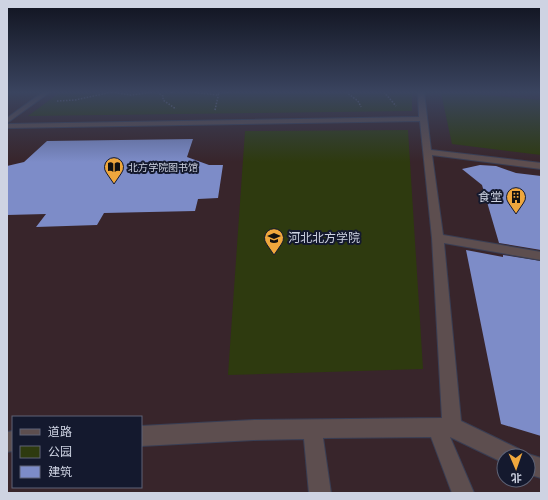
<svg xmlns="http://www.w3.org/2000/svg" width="548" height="500" font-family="'Space Grotesk','Noto Sans SC',sans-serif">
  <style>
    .education { fill: #38252b; fill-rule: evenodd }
    .green { fill: #2e3a0f }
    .building { fill: #7d8cc8 }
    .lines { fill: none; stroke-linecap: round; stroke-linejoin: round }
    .minor-casing { stroke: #393e54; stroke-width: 2 }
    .path { stroke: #7e8396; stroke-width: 1.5; stroke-dasharray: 1.5 1.5; stroke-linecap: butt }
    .minor { fill: #5d4e4f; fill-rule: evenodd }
    .labels { text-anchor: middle; stroke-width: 4; stroke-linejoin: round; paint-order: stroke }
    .far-poi-label { font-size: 10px; fill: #ced3e2; stroke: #14192e; text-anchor: start }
    .poi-label { font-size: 12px; fill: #ced3e2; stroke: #14192e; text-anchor: end }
  </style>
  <rect width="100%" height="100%" fill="#1d2239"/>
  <path class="education" d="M7,93H541V493H7ZM13,417H141V487H13ZM504,456H528V480H504Z"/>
  <g class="green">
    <polygon points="59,93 412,93 412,111 28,116"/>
    <polygon points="441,93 465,93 541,100 541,155 452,144"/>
    <polygon points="408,130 423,369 228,375 245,131"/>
  </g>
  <g class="building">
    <polygon points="193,139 187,157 209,165 223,165 218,198 198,199 195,211 104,213 97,225 36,227 46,214 7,215 7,166 24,162 47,141"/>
    <polygon points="480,165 496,166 516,173 541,176 541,250 499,243 482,185 462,169"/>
    <polygon points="466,250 503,257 503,255 541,261 541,436 501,424"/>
  </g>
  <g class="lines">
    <defs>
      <g id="minor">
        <polygon points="43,92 50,92 7,123 7,118"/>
        <polygon points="418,92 424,92 431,150 541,163 541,169 432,155 443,235 541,252 541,260 444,243 461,421 519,449 522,456 504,456 504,463 450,437 474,493 452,493 431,437 323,438 331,493 309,493 304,439 254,440 141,446 141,426 254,420 442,418 432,238 420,121 7,128 7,124 419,117"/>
        <polygon points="13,431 13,451 7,452 7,432"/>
        <polygon points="528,454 541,458 541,478 528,474 528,456 523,456"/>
      </g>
    </defs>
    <use href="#minor" class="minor-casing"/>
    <g class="path">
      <polyline points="112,92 131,95 153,92"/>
      <polyline points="157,92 163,96 163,100 176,109"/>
      <polyline points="171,92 178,92"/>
      <polyline points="192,92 218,95"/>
      <polyline points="346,92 358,101 361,107"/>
      <polyline points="384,92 396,106"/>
      <polyline points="218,93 237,92"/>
      <polyline points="57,101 75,100 112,92"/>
      <polyline points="215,110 219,92"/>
    </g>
    <use href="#minor" class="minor"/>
  </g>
  <linearGradient id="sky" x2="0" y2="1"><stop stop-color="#10131f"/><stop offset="0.57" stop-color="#3a445f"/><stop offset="1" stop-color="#3a445f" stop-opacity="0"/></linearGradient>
  <rect width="548" height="162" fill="url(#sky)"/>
  <defs>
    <symbol id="library-pin" viewBox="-11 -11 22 30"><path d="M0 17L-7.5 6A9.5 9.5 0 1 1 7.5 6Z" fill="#efa73d" stroke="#14192e"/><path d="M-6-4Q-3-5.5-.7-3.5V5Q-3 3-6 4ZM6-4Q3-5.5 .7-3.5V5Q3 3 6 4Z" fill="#111"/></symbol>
    <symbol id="building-pin" viewBox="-11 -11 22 30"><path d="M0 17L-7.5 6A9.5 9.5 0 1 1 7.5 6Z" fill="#efa73d" stroke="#14192e"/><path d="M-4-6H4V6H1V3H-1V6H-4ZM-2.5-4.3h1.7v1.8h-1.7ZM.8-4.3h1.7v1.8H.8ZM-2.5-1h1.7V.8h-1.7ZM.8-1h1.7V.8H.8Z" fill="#111"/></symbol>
    <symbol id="university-pin" viewBox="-11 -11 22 30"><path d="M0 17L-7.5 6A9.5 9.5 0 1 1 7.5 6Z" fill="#efa73d" stroke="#14192e"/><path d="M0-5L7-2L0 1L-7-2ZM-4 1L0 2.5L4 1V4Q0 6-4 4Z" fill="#111"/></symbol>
  </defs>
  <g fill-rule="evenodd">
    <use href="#library-pin" x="103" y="156" width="22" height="30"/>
    <use href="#building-pin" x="505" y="186" width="22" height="30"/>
    <use href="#university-pin" x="263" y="227" width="22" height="30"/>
  </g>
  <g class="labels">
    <g class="far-poi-label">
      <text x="128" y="171">北方学院图书馆</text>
    </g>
    <g class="poi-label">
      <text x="502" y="201">食堂</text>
      <text x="288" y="242" text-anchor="start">河北北方学院</text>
    </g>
  </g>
  <rect width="548" height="500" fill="none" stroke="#ced3e2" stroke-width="16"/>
  <rect x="12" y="416" width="130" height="72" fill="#14192e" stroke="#5e6376"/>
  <rect x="20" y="429" width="20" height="6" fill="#5d4e4f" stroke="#5e6376"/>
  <text x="48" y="436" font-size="12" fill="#ced3e2">道路</text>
  <rect x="20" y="446" width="20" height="12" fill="#2e3a0f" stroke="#5e6376"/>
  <text x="48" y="456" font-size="12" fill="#ced3e2">公园</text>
  <rect x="20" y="466" width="20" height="12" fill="#7d8cc8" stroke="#5e6376"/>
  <text x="48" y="476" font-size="12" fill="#ced3e2">建筑</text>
  <g transform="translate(516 468) rotate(178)"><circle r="19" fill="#14192e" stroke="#5e6376"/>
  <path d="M0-3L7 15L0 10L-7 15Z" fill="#efa73d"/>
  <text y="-6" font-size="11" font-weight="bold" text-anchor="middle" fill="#ced3e2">北</text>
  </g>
</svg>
